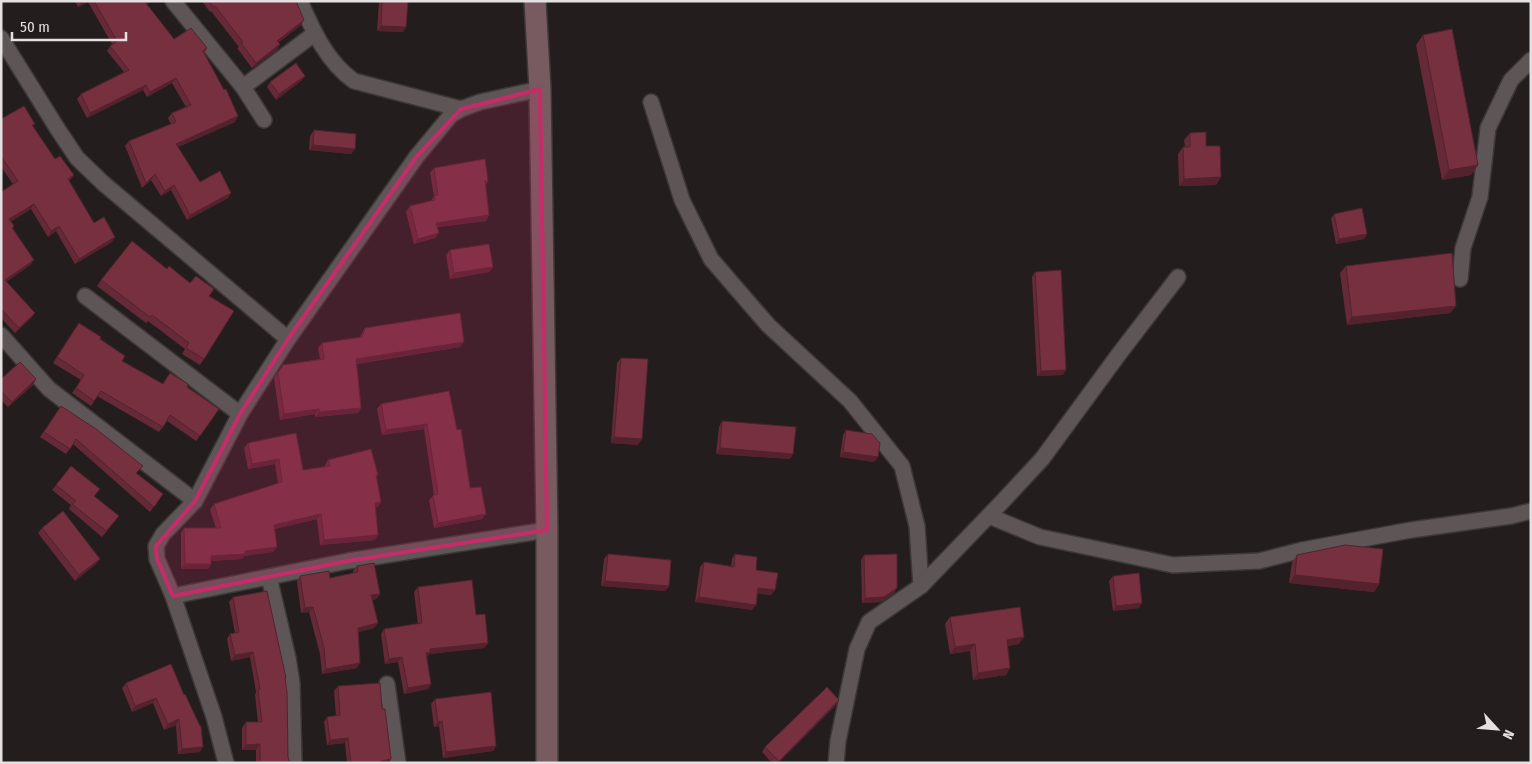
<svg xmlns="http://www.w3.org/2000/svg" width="1532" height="764" font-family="'Fira Sans Condensed',sans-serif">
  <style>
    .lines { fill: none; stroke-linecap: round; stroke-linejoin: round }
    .minor-casing { stroke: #3d3838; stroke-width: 18 }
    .secondary-casing { stroke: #3d3838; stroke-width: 24 }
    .minor { stroke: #5e5557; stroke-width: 15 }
    .secondary { stroke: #775b60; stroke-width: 21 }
    .wall { fill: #652937 }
    .shaded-wall { fill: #53222d }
    .building { fill: #763040; stroke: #53222d }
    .marked { fill: #c62c68; fill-opacity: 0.2; stroke: #c62c68; stroke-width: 4; stroke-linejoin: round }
  </style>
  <rect width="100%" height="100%" fill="#241d1e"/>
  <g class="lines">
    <defs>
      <g id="minor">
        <polyline points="173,1 243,87 264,120"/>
        <path d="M300,1C313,31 327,62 354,81L461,109"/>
        <polyline points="1,38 57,128 77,158 103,183 288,339"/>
        <polyline points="243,87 314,34"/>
        <polyline points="651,102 682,200 711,259 768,325 850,401 902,466 917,526 921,586"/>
        <polyline points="1460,279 1463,248 1480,197 1488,128 1511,80 1531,60"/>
        <polyline points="85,296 240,414"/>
        <polyline points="1,335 49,389 195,501"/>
        <polyline points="989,516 1040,537 1173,565 1259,561 1302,550 1411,530 1511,516 1531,511"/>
        <polyline points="269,577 288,658 292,683 294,763"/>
        <polyline points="173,596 348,561 547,530"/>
        <polyline points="387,684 398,763"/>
        <polyline points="226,763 214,717 173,596 157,559 156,546 163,534 195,501 240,414 288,339 417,156 451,115 461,109 480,102 540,89"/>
        <polyline points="836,763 838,741 857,649 869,622 921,586 1002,502 1042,459 1119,354 1178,277"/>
      </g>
      <polyline id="secondary" points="535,1 540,89 547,530 547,763"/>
    </defs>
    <use href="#minor" class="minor-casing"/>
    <use href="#secondary" class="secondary-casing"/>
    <use href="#minor" class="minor"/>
    <use href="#secondary" class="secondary"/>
  </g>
  <g class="wall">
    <polygon points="75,1 150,1 147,4 174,39 207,48 204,54 235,122 178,147 200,182 231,193 228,198 187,220 171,190 161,196 151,180 142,188 125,146 129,141 171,124 168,118 172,113 186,107 172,83 147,97 143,90 87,118 77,99 81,94 124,72 107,51 112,44 88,2 78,7"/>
    <polygon points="202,1 296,1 301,25 279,42 277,50 252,68 237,48 239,47 211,11 210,12"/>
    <polygon points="379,1 408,1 406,27 403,32 377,31"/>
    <polygon points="1423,35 1478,165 1471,175 1442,180 1416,45"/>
    <polygon points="305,76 301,81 276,100 267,87 270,82"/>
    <polygon points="1,119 35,124 33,126 55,159 74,175 69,181 94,223 112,242 75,264 56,231 48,237 31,209 11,221 14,226 13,228 34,260 30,265 6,282 35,313 31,318 15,333 1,318 1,192 13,184 1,167"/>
    <polygon points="314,130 355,149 351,154 309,150 310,136"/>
    <polygon points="1190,133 1206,146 1221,177 1216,185 1179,186 1178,154 1183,147 1185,147 1184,140"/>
    <polygon points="434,168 488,181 486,185 489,215 486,221 437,227 435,238 414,244 406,212 410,206 431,201 434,196 430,173"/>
    <polygon points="1334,214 1364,239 1336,244 1331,219"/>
    <polygon points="450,250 493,267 489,272 450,279 446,255"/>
    <polygon points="1346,266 1456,306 1450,313 1347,325 1340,273"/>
    <polygon points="167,269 190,283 209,296 204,359 200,365 182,354 185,349 148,321 146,323 97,286 101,280"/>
    <polygon points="1035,272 1063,375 1037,376 1032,277"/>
    <polygon points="75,328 100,339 122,361 163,384 170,373 187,387 219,409 196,441 167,421 159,432 97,396 91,406 72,393 81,380 53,363"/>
    <polygon points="365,328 460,347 357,364 361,408 358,413 315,417 315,414 280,420 274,378 283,365 320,359 318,348 322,343 360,337 362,333"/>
    <polygon points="621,358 638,445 611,443 617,363"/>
    <polygon points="1,379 36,379 33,385 8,407 1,400"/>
    <polygon points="381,404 457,430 470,488 482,519 434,528 429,500 434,495 424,429 382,435 377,409"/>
    <polygon points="61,406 137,474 163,494 150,512 73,444 66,454 40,437"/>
    <polygon points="722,421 793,454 790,459 716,454 719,427"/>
    <polygon points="846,430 874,462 840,457 843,435"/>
    <polygon points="248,443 303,470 325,467 325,465 328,460 378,475 376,477 381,502 378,507 376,507 375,540 320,545 317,519 275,529 273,552 244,556 242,559 211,561 211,564 208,569 181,569 181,533 184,528 216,528 210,510 214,504 278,484 275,464 248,469 244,448"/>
    <polygon points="56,485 94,496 119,516 102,537 69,509 71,505 52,490"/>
    <polygon points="42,528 96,564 75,581 38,533"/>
    <polygon points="608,554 669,586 665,591 601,586 604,559"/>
    <polygon points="735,554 756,570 775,590 771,595 758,593 752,610 695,602 700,567 704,562 731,566 732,559"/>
    <polygon points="864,555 894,593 881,602 862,603 861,560"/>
    <polygon points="1297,555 1379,584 1374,592 1289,583 1292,562"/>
    <polygon points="357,566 380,594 376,599 372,600 378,623 374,628 358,632 357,668 322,674 320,654 309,612 301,613 297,581 300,576 330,578 353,573 353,571"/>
    <polygon points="1113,576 1139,608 1113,611 1109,581"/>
    <polygon points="418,587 476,615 488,643 484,648 429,654 427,658 431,684 428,689 404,694 398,662 385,664 381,634 384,629 418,624 414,592"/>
    <polygon points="233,597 286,678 285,679 288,757 290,763 256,763 256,750 242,750 242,728 246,722 258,722 255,695 256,692 250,657 231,661 227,639 230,634 235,633 229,602"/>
    <polygon points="950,617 1019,644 1008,646 1010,668 1006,675 973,680 970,651 950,654 945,624"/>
    <polygon points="171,664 200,752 178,754 176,725 164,730 153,703 132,712 122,688 126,683"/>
    <polygon points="338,686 382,709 391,759 389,763 347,763 345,743 327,745 324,722 327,717 336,716 334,691"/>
    <polygon points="435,699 496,746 493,751 443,758 439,726 434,727 431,704"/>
    <polygon points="836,705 778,763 772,763 762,752 765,747"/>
  </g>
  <g class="shaded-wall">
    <polygon points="82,1 88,1 78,7"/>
    <polygon points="304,20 301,25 274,46 277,41"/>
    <polygon points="381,26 406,27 403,32 377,31"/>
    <polygon points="280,44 277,50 252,68 256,63"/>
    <polygon points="305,76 301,81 276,100 279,94"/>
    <polygon points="176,78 172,83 147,97 150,92"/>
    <polygon points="146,85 143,90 87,118 90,113"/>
    <polygon points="238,116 235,122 172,149 176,144"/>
    <polygon points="313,145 355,149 351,154 309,150"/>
    <polygon points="1478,165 1471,175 1442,180 1449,170"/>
    <polygon points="155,174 151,180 142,188 146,183"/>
    <polygon points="1221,177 1216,185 1179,186 1184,179"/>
    <polygon points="174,185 171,190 161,196 165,191"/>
    <polygon points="231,193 228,198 187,220 190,215"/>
    <polygon points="34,204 31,209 6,225 9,219"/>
    <polygon points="489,215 486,221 433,228 436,223"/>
    <polygon points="59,226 56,231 48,237 51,231"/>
    <polygon points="439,233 435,238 414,244 418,239"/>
    <polygon points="1367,234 1364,239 1336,244 1339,239"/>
    <polygon points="115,237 112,242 75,264 79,259"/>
    <polygon points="34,260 30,265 1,285 5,280"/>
    <polygon points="493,267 489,272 450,279 454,273"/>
    <polygon points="1456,306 1450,313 1347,325 1352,317"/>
    <polygon points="35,313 31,318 15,333 19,328"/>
    <polygon points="464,342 460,347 352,364 356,359"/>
    <polygon points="1066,370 1063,375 1037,376 1041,371"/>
    <polygon points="36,379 33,385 8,407 12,402"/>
    <polygon points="361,408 358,413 315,417 319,412"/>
    <polygon points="319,409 315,414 280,420 284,414"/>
    <polygon points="427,424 424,429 382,435 386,430"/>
    <polygon points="614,437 642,439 638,445 611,443"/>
    <polygon points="720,448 793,454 790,459 716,454"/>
    <polygon points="843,452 878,457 874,462 840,457"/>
    <polygon points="279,459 275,464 248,469 252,464"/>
    <polygon points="381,502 378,507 372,508 375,503"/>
    <polygon points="321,514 317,519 271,530 274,525"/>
    <polygon points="486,514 482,519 434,528 438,523"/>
    <polygon points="378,535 375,540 320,545 324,540"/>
    <polygon points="277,547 273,552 244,556 242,559 208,561 211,556"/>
    <polygon points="100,559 96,564 75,581 79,575"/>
    <polygon points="185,564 211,564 208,569 181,569"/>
    <polygon points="1295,575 1379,584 1374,592 1289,583"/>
    <polygon points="605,581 669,586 665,591 601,586"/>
    <polygon points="758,588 775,590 771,595 755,593"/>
    <polygon points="897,588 894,593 881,602 862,603 865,598"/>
    <polygon points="380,594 376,599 367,600 371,595"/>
    <polygon points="699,597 756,605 752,610 695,602"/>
    <polygon points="1142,603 1139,608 1113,611 1116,606"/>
    <polygon points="313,607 309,612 301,613 305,608"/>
    <polygon points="378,623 374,628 355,633 358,628"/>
    <polygon points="1024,637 1019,644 1002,647 1007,640"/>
    <polygon points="488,643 484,648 429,654 427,658 426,653 430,649"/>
    <polygon points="975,644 970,651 950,654 955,647"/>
    <polygon points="253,652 250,657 231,661 235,655"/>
    <polygon points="402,657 398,662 385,664 389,659"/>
    <polygon points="360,663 357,668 322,674 326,669"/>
    <polygon points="1010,668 1006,675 973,680 978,673"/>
    <polygon points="431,684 428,689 404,694 408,688"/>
    <polygon points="156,698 153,703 132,712 135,706"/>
    <polygon points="839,700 836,705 778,763 777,763"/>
    <polygon points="179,719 176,725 164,730 168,724"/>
    <polygon points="442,721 439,726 434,727 438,722"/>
    <polygon points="348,738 345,743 327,745 330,740"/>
    <polygon points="260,744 256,750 242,750 246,745"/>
    <polygon points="496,746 493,751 443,758 446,752"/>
    <polygon points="203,747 200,752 178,754 182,749"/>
    <polygon points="391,759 389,763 379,763 381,761"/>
  </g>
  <g class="building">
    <polygon points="94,1 146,1 145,2 174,39 191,28 207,48 203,51 224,90 226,89 238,116 176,144 200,182 220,171 231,193 190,215 174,185 165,191 155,174 146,183 129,141 176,122 172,113 191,105 176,78 150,92 146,85 90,113 81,94 129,70 110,46 117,41"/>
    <polygon points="209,1 296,1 304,20 277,41 280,44 256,63 241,43 243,42 215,6 213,7"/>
    <polygon points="382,1 408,1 406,27 381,26"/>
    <polygon points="1452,29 1478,165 1449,170 1423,35"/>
    <polygon points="296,63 305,76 279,94 270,82"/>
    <polygon points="24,106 35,124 32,125 55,159 60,156 74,175 68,179 94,223 104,217 115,237 79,259 59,226 51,231 34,204 9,219 14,226 12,228 34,260 5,280 35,313 19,328 1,309 1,192 18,181 1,156 1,119"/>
    <polygon points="314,130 356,134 355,149 313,145"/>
    <polygon points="1206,132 1206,146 1220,146 1221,177 1184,179 1183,147 1190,147 1190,133"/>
    <polygon points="485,159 488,181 485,181 489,215 436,223 439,233 418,239 410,206 435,200 434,196 438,195 434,168"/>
    <polygon points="1362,208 1367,234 1339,239 1334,214"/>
    <polygon points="132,241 167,269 169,266 190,283 196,276 214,289 209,296 234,311 204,359 186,348 189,343 152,315 150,317 101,280"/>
    <polygon points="489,244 493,267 454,273 450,250"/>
    <polygon points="1452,253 1456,306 1352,317 1346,266"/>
    <polygon points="1061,270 1066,370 1041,371 1035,272"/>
    <polygon points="460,313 464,342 356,359 361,408 319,412 319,409 284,414 278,373 283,365 324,359 322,343 362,337 365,328"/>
    <polygon points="79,323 101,337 100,339 125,356 122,361 163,384 170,373 188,384 187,387 219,409 200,436 170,415 163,427 101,391 94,401 76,388 84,375 57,357"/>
    <polygon points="621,358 648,359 642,439 614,437"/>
    <polygon points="20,362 36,379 12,402 1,391 1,379"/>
    <polygon points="449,391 457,430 461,429 470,488 481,487 486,514 438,523 433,495 438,494 427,424 386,430 381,404"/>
    <polygon points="61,406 96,429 143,466 136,473 163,494 154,507 76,439 70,449 44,432"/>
    <polygon points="722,421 796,427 793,454 720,448"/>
    <polygon points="846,430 872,434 880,443 878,457 843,452"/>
    <polygon points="296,433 303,470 330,466 328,460 371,449 378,475 376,475 381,502 375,503 378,535 324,540 321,514 274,525 277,547 245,551 245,554 211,556 211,564 185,564 184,528 221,528 214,504 282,482 279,459 252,464 248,443"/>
    <polygon points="71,466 100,489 94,496 119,516 106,531 72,504 76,501 56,485"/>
    <polygon points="63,511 100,559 79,575 42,528"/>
    <polygon points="1345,545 1383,549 1379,584 1295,575 1297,555"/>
    <polygon points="608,554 671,560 669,586 605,581"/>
    <polygon points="735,554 757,557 756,570 778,573 775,590 758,588 756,605 699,597 704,562 734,567"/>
    <polygon points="897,554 897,588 884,597 865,598 864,555"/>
    <polygon points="374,563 380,594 371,595 378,623 358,628 360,663 326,669 324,648 313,607 305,608 300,576 329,571 330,578 358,572 357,566"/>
    <polygon points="1139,573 1142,603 1116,606 1113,576"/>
    <polygon points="472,580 476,615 485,614 488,643 430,649 430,652 426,653 431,684 408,688 402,657 389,659 384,629 422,623 418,587"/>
    <polygon points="267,591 286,678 285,678 287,692 288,757 290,763 260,763 260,744 246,745 246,722 262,722 258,690 260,689 253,652 235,655 230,634 239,632 233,597"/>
    <polygon points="1020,607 1024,637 1007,640 1010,668 978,673 975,644 955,647 950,617"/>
    <polygon points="171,664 184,695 185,694 200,726 201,726 203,747 182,749 179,719 168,724 156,698 135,706 126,683"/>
    <polygon points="380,683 382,709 385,709 391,759 381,761 381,763 351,763 348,738 330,740 327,717 340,715 338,686"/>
    <polygon points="827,687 839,700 779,761 765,747"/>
    <polygon points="491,692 496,746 446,752 442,721 438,722 435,699"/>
  </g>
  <path class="marked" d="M540,89L547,530L348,561L173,596L157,559L156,546L195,501L240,414L288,339L417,156L461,109Z"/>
  <rect width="1532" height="764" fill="none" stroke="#e5e0e1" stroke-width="5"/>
  <g transform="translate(1497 729) rotate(116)" stroke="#241d1e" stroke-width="4" paint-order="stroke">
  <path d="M0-4L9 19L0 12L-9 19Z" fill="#e5e0e1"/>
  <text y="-8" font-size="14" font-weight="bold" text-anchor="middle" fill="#e5e0e1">N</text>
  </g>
  <path d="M12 32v8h114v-8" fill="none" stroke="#e5e0e1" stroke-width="2.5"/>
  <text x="20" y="32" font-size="15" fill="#e5e0e1" stroke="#241d1e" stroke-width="4" paint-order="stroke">50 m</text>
</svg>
